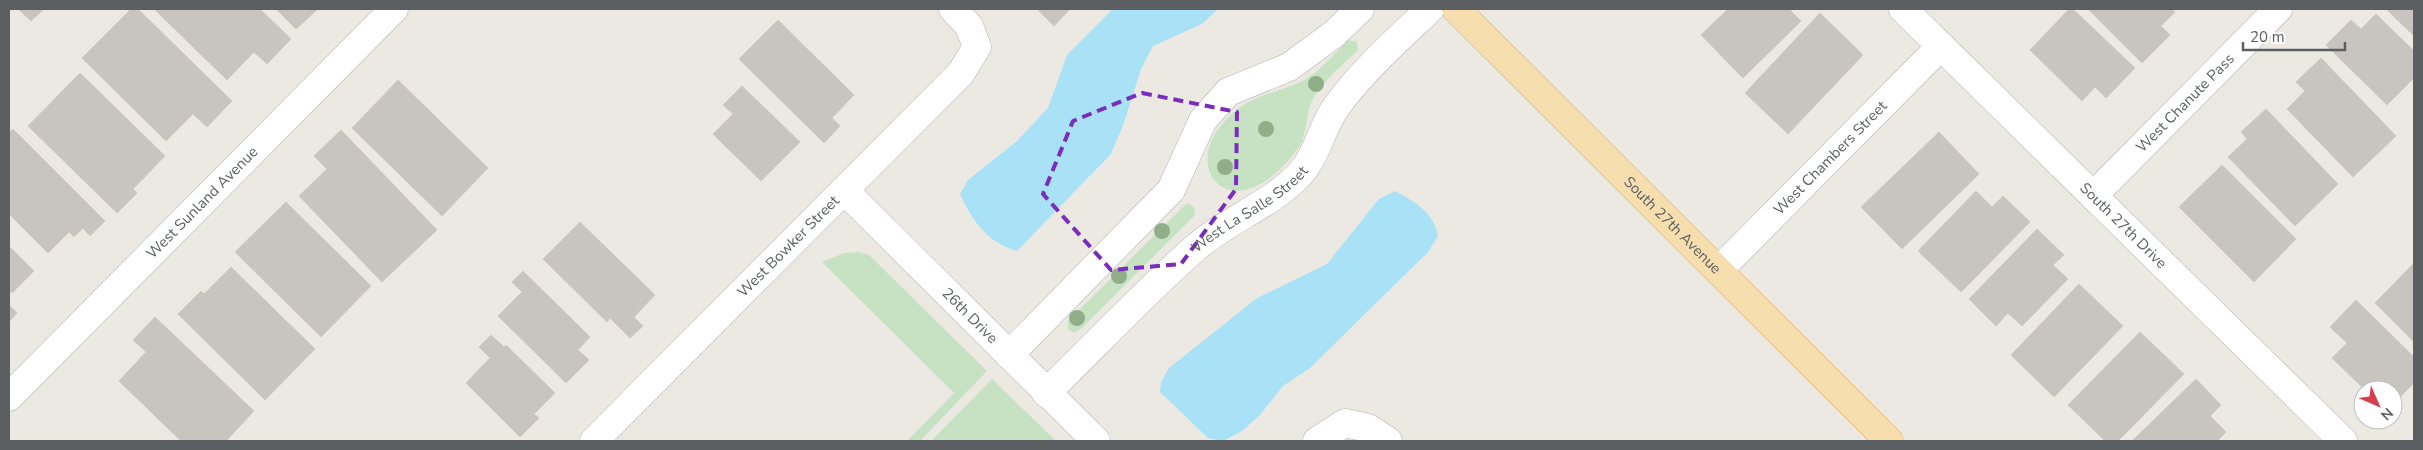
<svg xmlns="http://www.w3.org/2000/svg" width="2423" height="450" font-family="'Nunito Sans',sans-serif">
  <style>
    .green { fill: #c7e2c2 }
    .water { fill: #a9e2f6 }
    .building { fill: #c8c4c0; stroke: #d0c9c2 }
    .lines { fill: none; stroke-linecap: round; stroke-linejoin: round }
    .minor-casing { stroke: #b0b4b7; stroke-width: 29 }
    .major-casing { stroke: #e3a965; stroke-width: 29 }
    .minor { stroke: #fff; stroke-width: 28 }
    .major { stroke: #f7deae; stroke-width: 28 }
    .tree { fill: #90af88 }
    .marked { fill: none; stroke: #7b2cbf; stroke-width: 4; stroke-dasharray: 10 6; stroke-linejoin: round }
    .labels { text-anchor: middle; stroke-width: 4; stroke-linejoin: round; paint-order: stroke }
    .street-label { font-size: 15px; fill: #5b5f62; stroke: #fff }
  </style>
  <rect width="100%" height="100%" fill="#ece9e3"/>
  <g class="green">
    <path d="M1348,40L1357,42L1358,50C1344,64 1325,79 1314,97C1306,109 1308,127 1302,141C1289,166 1247,207 1218,184C1209,177 1206,162 1208,152C1210,141 1216,131 1224,122C1250,92 1275,96 1306,79C1322,69 1335,53 1348,40Z"/>
    <polygon points="1187,203 1195,208 1194,216 1082,328 1074,333 1068,329 1068,321"/>
    <polygon points="859,252 869,255 987,371 920,441 907,441 954,393 822,262 844,253"/>
    <polygon points="992,379 1056,441 931,441"/>
  </g>
  <g class="water">
    <path d="M1113,9H1218L1202,24L1153,46L1141,69L1124,123L1111,154L1017,251C988,243 972,221 960,194L968,180L1017,141L1048,108L1067,55Z"/>
    <path d="M1395,191C1415,202 1434,212 1438,236L1428,252L1310,368L1283,386L1260,415L1242,431L1223,441L1208,438L1160,392L1161,382L1169,368L1257,298L1327,264L1379,199Z"/>
  </g>
  <g class="building">
    <polygon points="18,9 44,9 31,21"/>
    <polygon points="131,9 138,9 232,101 207,127 193,114 166,141 82,58"/>
    <polygon points="154,9 260,9 291,39 267,64 254,52 227,80"/>
    <polygon points="276,9 318,9 296,29"/>
    <polygon points="1037,9 1070,9 1054,26"/>
    <polygon points="1728,9 1789,9 1801,21 1743,78 1701,35"/>
    <polygon points="2069,9 2073,9 2135,68 2106,98 2095,87 2082,101 2030,50"/>
    <polygon points="2088,9 2171,9 2175,12 2161,26 2170,35 2142,63"/>
    <polygon points="2386,9 2414,9 2414,36"/>
    <polygon points="1820,13 1863,55 1788,134 1745,93"/>
    <polygon points="2376,14 2414,51 2414,78 2387,105 2326,45 2351,20 2361,29"/>
    <polygon points="778,20 854,95 832,118 840,126 824,143 739,59"/>
    <polygon points="2321,58 2396,136 2353,177 2287,109 2305,91 2296,82"/>
    <polygon points="80,73 165,156 133,189 137,193 117,213 28,126"/>
    <polygon points="398,80 488,168 442,216 352,128"/>
    <polygon points="742,86 800,142 761,181 713,134 733,114 723,105"/>
    <polygon points="2266,109 2338,184 2295,226 2228,157 2247,139 2241,132"/>
    <polygon points="13,129 105,221 90,236 83,228 74,237 69,232 48,253 9,214 9,133"/>
    <polygon points="341,130 437,230 382,282 299,196 327,169 314,156"/>
    <polygon points="1939,132 1979,174 1902,249 1861,207"/>
    <polygon points="2222,165 2296,239 2254,282 2179,207"/>
    <polygon points="1976,191 1992,207 2003,196 2030,222 1961,292 1918,251"/>
    <polygon points="286,202 371,286 321,337 235,252"/>
    <polygon points="580,222 655,295 634,317 643,326 630,338 610,318 607,322 543,259"/>
    <polygon points="2037,229 2064,255 2053,265 2068,279 2022,326 2008,313 1996,326 1969,299"/>
    <polygon points="9,246 34,271 12,293 9,290"/>
    <polygon points="2414,263 2414,342 2375,303"/>
    <polygon points="231,267 315,349 265,400 178,314 201,291 204,294"/>
    <polygon points="523,271 590,337 578,350 589,360 566,383 498,316 522,292 512,282"/>
    <polygon points="2079,284 2123,326 2054,397 2011,355"/>
    <polygon points="2356,300 2414,357 2414,383 2401,396 2390,385 2386,390 2365,390 2332,358 2347,343 2330,327"/>
    <polygon points="9,305 17,313 9,322"/>
    <polygon points="155,317 254,411 226,441 181,441 119,381 146,352 133,340"/>
    <polygon points="2140,332 2184,374 2118,441 2105,441 2068,405"/>
    <polygon points="491,335 504,347 506,345 555,393 534,414 539,418 520,437 466,383 490,358 479,347"/>
    <polygon points="2196,379 2221,405 2210,416 2226,432 2217,441 2132,441"/>
  </g>
  <g class="lines">
    <defs>
      <g id="minor">
        <path id="s1" d="M1903,9L2343,441"/>
        <path id="s2" d="M844,190L1096,441"/>
        <path id="s3" d="M2093,196L2278,9"/>
        <path id="s4" d="M1719,270L1941,46"/>
        <polyline points="1009,355 1171,190 1203,120 1228,92 1289,67 1334,34 1360,9"/>
        <path id="s5" d="M1046,393C1095,346 1142,295 1193,250C1225,221 1267,207 1298,176C1317,157 1321,128 1336,107C1363,70 1397,40 1430,9"/>
        <path id="s6" d="M9,397L394,9"/>
        <path id="s7" d="M594,441L961,73L977,47L969,26L953,9"/>
        <polyline points="1317,441 1345,423 1368,428 1388,441"/>
      </g>
      <g id="major">
        <path id="s8" d="M1456,9L1889,441"/>
      </g>
    </defs>
    <use href="#minor" class="minor-casing"/>
    <use href="#major" class="major-casing"/>
    <use href="#minor" class="minor"/>
    <use href="#major" class="major"/>
  </g>
  <g class="tree">
    <circle cx="1316" cy="84" r="8"/>
    <circle cx="1266" cy="129" r="8"/>
    <circle cx="1225" cy="167" r="8"/>
    <circle cx="1162" cy="231" r="8"/>
    <circle cx="1119" cy="276" r="8"/>
    <circle cx="1077" cy="318" r="8"/>
  </g>
  <path class="marked" d="M1142,93L1237,112L1236,189L1181,264L1111,270L1043,194L1073,121Z"/>
  <g class="labels">
    <g class="street-label">
      <text dy="5" stroke="none"><textPath href="#s3" startOffset="131">West Chanute Pass</textPath></text>
      <text dy="5" stroke="none"><textPath href="#s4" startOffset="158">West Chambers Street</textPath></text>
      <text dy="5" stroke="none"><textPath href="#s6" startOffset="274">West Sunland Avenue</textPath></text>
      <text dy="5" stroke="none"><textPath href="#s5" startOffset="275">West La Salle Street</textPath></text>
      <text dy="5" stroke="none"><textPath href="#s8" startOffset="306">South 27th Avenue</textPath></text>
      <text dy="5" stroke="none"><textPath href="#s1" startOffset="309">South 27th Drive</textPath></text>
      <text dy="5" stroke="none"><textPath href="#s7" startOffset="275">West Bowker Street</textPath></text>
      <text dy="5" stroke="none"><textPath href="#s2" startOffset="178">26th Drive</textPath></text>
    </g>
  </g>
  <rect width="2423" height="450" fill="none" stroke="#5b5f62" stroke-width="20"/>
  <g transform="translate(2378 405) rotate(135)"><circle r="24" fill="#ffffff" stroke="#bdbfc0"/>
  <path d="M0-4L9 19L0 12L-9 19Z" fill="#d73e4d"/>
  <text y="-8" font-size="14" font-weight="bold" text-anchor="middle" fill="#5b5f62">N</text>
  </g>
  <path d="M2243 42v8h102v-8" fill="none" stroke="#5b5f62" stroke-width="2.5"/>
  <text x="2250" y="42" font-size="15" fill="#5b5f62" stroke="#ffffff" stroke-width="4" paint-order="stroke">20 m</text>
</svg>
